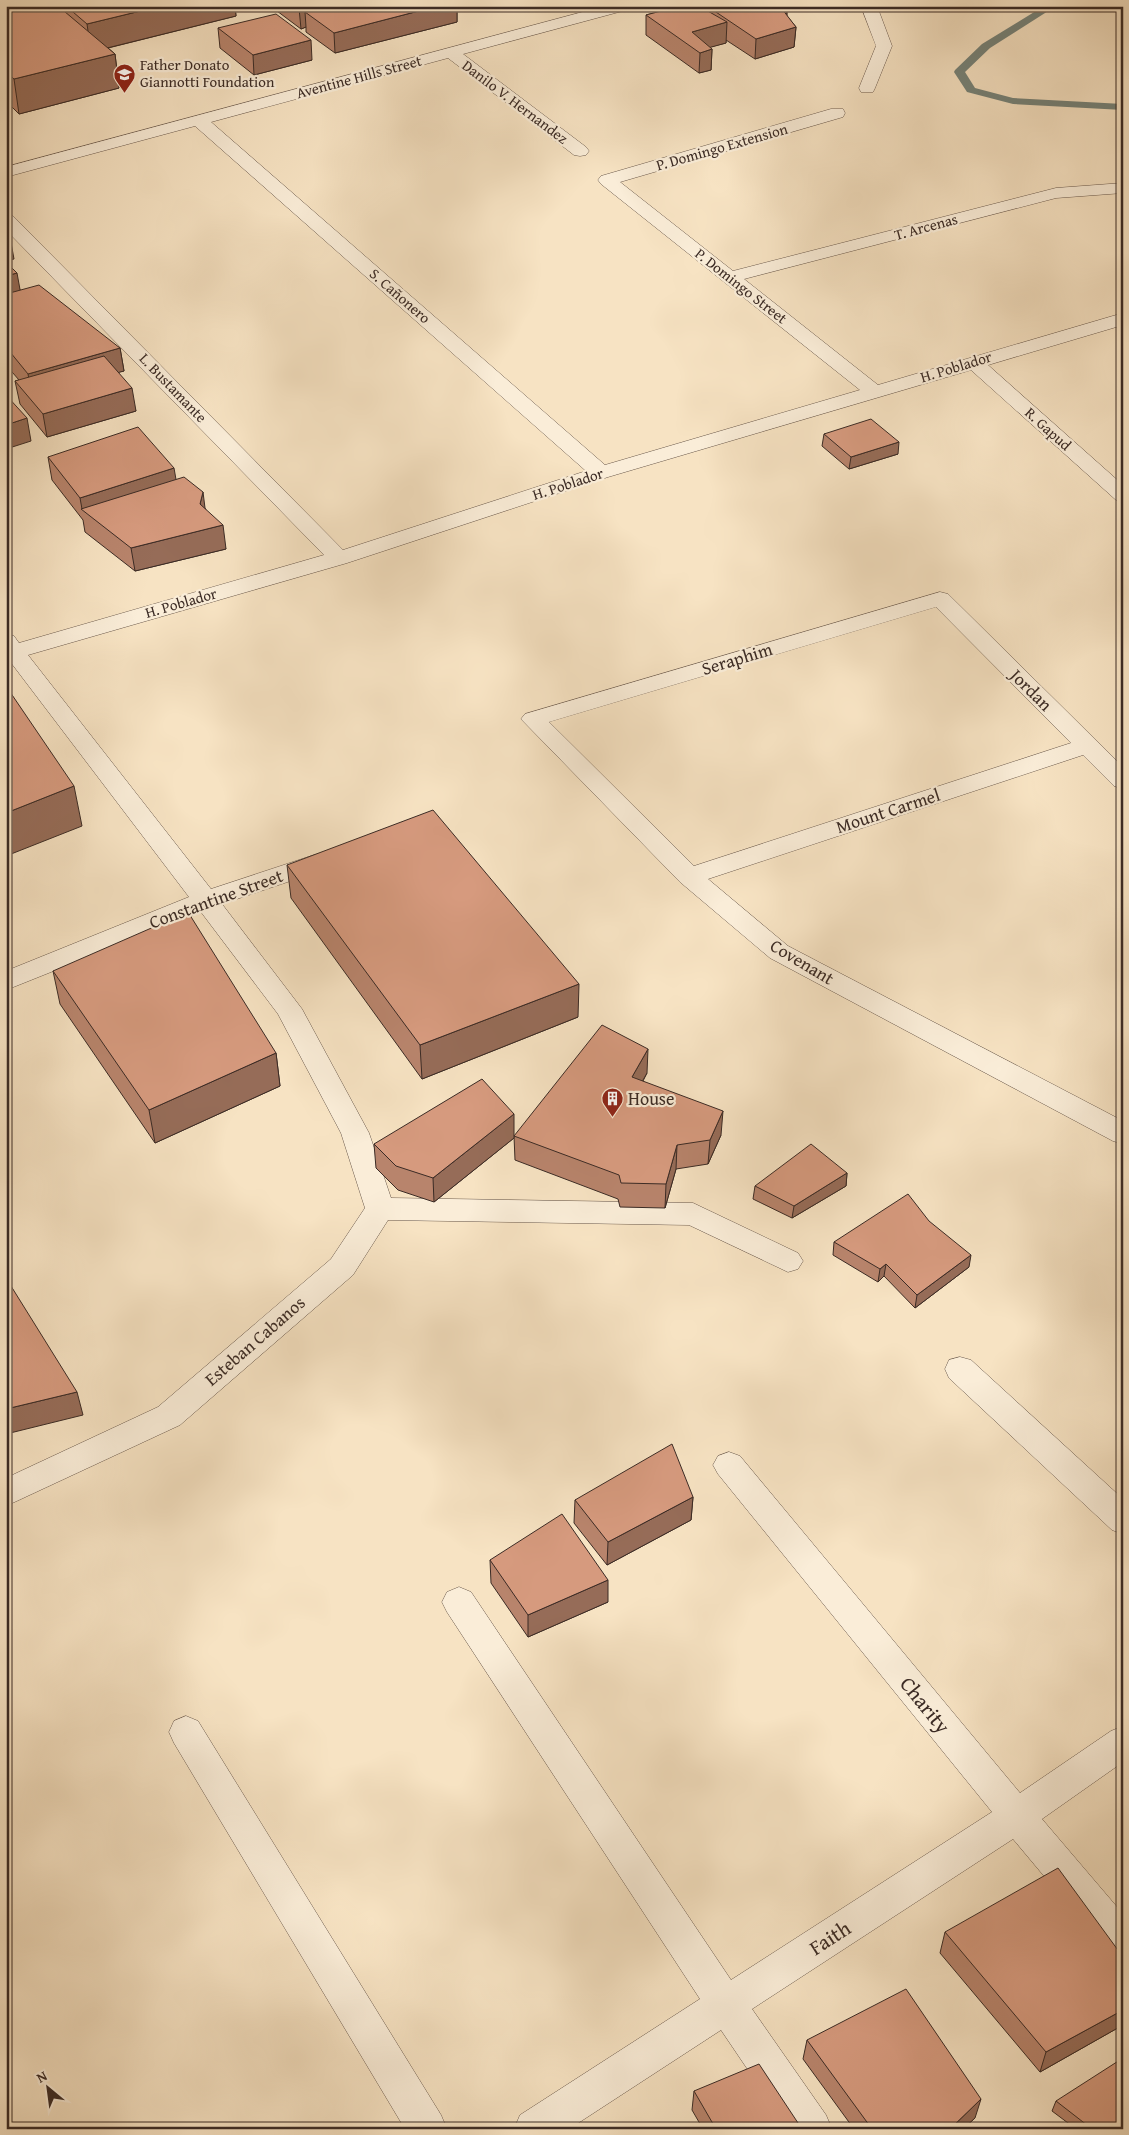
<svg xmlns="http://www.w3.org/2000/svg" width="1129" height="2135" font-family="'Gentium Book Plus',serif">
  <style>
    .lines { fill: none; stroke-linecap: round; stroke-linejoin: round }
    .stream { fill: #76837a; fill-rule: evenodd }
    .minor-casing { stroke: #6a594c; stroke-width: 1 }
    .minor { fill: #faedd8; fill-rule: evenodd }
    .wall { fill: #b8846c; stroke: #3b2b25 }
    .shaded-wall { fill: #966c58; stroke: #3b2b25 }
    .building { fill: #d69a7e; stroke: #3b2b25 }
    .labels { text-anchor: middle; stroke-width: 4.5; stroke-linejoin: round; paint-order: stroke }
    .far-poi-label { font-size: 15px; fill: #3b2b25; stroke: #faedd8; text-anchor: start }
    .far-street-label { font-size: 15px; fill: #3b2b25; stroke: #faedd8 }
    .street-label { font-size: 18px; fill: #3b2b25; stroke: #faedd8 }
    .poi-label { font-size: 18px; fill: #3b2b25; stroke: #faedd8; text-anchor: start }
    .near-street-label { font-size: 21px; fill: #3b2b25; stroke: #faedd8 }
  </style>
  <rect width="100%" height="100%" fill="#f7e3c3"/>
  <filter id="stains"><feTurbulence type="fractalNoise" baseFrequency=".004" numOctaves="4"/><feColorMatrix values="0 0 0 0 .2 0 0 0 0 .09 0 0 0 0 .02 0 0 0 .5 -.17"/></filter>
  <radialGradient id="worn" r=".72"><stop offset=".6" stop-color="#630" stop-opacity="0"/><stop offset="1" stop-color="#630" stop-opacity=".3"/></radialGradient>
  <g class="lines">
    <polygon class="stream" points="1044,6 1056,6 990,48 965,72 975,88 1013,98 1123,104 1123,110 1013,104 967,92 954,72 955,70 982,44"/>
    <defs>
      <g id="minor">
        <polygon points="605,6 632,6 630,9 463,54 586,147 589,151 586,155 580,156 574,155 448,58 211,122 605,465 860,390 601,184 598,180 601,176 831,109 843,109 845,113 843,117 620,182 733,271 1056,188 1123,183 1123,193 1056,198 744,279 878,385 1123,313 1123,325 988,365 1123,485 1123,502 1116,500 971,370 608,477 347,563 28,655 211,889 314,855 323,853 332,855 336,861 332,867 222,904 302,1009 369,1133 391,1198 693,1203 798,1253 803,1261 798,1269 788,1272 689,1225 388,1220 353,1275 180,1425 6,1506 6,1478 158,1407 331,1259 365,1208 341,1133 278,1014 201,912 6,990 6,971 189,897 9,660 6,661 6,634 14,636 19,643 324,555 6,230 6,214 12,215 343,550 586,471 195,126 6,177 6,167"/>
        <polygon points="861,6 877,6 892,46 875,88 873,92 861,92 859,88 876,46"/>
        <path d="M940,592L948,594L1123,767V789L1114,786L1083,755L708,879L788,946L1123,1121V1144L1113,1141L770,958L680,882L521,719L525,714ZM936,607L1071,743L694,866L549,722Z"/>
        <polygon points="960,1357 971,1360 1123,1499 1123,1534 1112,1530 949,1378 945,1369 949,1360"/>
        <polygon points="729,1452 740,1456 1020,1793 1111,1731 1123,1726 1123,1762 1042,1819 1123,1914 1123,1960 1110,1955 1013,1839 752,2009 826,2115 832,2129 788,2129 721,2030 569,2129 514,2129 520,2115 700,1999 447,1612 442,1602 447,1592 459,1587 471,1592 731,1980 992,1812 718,1474 713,1465 718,1456"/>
        <polygon points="186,1716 198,1721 441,2115 447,2129 405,2129 174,1743 169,1732 174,1721"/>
      </g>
    </defs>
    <use href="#minor" class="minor-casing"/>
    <use href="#minor" class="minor"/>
  </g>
  <g class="wall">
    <polygon points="6,6 235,6 236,16 108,48 115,54 119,88 19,114 10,105 6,106"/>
    <polygon points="273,6 457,6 457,22 335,53 306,32 306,27 301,29 273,8"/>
    <polygon points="680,6 785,6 787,8 787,16 796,27 794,47 755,59 726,40 726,43 710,47 712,49 711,70 699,73 646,35 646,15"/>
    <polygon points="218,28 312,60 254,75 220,48"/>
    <polygon points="6,262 20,290 120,348 124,371 118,372 136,411 47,437 20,404 15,381 19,380 6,365"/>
    <polygon points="824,434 898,454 849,469 822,446"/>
    <polygon points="48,457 176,480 205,508 226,549 135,571 85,532 83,520 52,480"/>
    <polygon points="287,865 578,1017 422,1079 291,898"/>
    <polygon points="53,971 276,1053 280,1086 155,1143 60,1004"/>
    <polygon points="647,1073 643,1081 721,1135 708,1164 676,1169 665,1208 620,1207 618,1199 515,1160 514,1136"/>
    <polygon points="514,1138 434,1202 398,1190 376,1168 374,1144"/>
    <polygon points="847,1173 846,1186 792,1218 753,1199 755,1186"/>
    <polygon points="834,1242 969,1267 915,1308 884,1276 878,1282 833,1255"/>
    <polygon points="693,1497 691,1520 607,1565 574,1523 575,1500"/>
    <polygon points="490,1560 608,1602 528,1637 491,1583"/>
    <polygon points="945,1932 1123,1957 1123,2025 1040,2072 940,1953"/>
    <polygon points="807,2040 975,2118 963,2129 854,2129 803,2059"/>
    <polygon points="694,2091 802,2129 703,2129 692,2110"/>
    <polygon points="1056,2101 1123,2129 1076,2129 1052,2111"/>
  </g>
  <g class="shaded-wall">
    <polygon points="161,6 235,6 236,16 91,52 87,24"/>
    <polygon points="308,6 388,6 305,12 306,27 301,29 299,8"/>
    <polygon points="438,6 457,6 457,22 335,53 334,33"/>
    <polygon points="787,8 786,28 782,9"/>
    <polygon points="727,22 726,43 697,51 692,32"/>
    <polygon points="796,27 794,47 755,59 756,39"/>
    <polygon points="311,40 312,60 254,75 253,55"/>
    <polygon points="712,49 711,70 699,73 700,53"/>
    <polygon points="115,54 119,88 19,114 14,79"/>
    <polygon points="6,81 10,105 6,106"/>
    <polygon points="10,237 14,259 6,261 6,238"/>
    <polygon points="17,273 21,295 6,299 6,276"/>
    <polygon points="120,348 124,371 32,396 28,374"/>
    <polygon points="132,388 136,411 47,437 43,414"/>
    <polygon points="27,418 31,441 6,449 6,425"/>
    <polygon points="899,442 898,454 849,469 851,457"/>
    <polygon points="174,468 178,491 82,509 80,498"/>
    <polygon points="203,492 206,516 200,504"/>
    <polygon points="223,525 226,549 135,571 131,548"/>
    <polygon points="74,786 82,826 6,856 6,813"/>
    <polygon points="579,984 578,1017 422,1079 420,1045"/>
    <polygon points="648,1049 647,1073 631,1101 632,1077"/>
    <polygon points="276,1053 280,1086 155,1143 149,1110"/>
    <polygon points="723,1111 721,1135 708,1164 710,1140"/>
    <polygon points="514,1114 514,1138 434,1202 433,1178"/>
    <polygon points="677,1145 676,1169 665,1208 666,1184"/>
    <polygon points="847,1173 846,1186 792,1218 794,1206"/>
    <polygon points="971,1255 969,1267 915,1308 917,1295"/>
    <polygon points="886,1264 884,1276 878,1282 880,1269"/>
    <polygon points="77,1392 83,1415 6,1434 6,1409"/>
    <polygon points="693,1497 691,1520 607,1565 608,1542"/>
    <polygon points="608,1580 608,1602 528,1637 528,1615"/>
    <polygon points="1123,2010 1123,2025 1040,2072 1046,2052"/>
    <polygon points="981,2099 975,2118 963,2129 950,2129"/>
    <polygon points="1123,2125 1123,2129 1109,2129"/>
  </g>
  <g class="building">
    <polygon points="6,6 58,6 115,54 14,79 6,72"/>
    <polygon points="66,6 161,6 87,24"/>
    <polygon points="296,6 308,6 299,8"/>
    <polygon points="326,6 438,6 334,33 305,12"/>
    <polygon points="680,6 699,6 727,22 692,32 712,49 700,53 646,15"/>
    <polygon points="707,6 785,6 787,8 782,9 796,27 756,39"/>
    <polygon points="276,14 311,40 253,55 218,28"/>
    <polygon points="6,262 17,273 6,276"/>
    <polygon points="39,285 120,348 28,374 6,347 6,294"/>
    <polygon points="104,356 132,388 43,414 15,381"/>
    <polygon points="6,395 27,418 6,425"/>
    <polygon points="871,419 899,442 851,457 824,434"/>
    <polygon points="138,427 174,468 80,498 48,457"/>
    <polygon points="184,477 203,492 200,504 223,525 131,548 81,509"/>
    <polygon points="6,686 74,786 6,813"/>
    <polygon points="433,810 579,984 420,1045 287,865"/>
    <polygon points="188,912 276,1053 149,1110 53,971"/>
    <polygon points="602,1025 648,1049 632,1077 723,1111 710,1140 677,1145 666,1184 621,1183 619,1175 514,1136"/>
    <polygon points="482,1079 514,1114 433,1178 396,1166 374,1144"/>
    <polygon points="811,1144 847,1173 794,1206 755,1186"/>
    <polygon points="908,1194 929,1221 971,1255 917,1295 886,1264 880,1269 834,1242"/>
    <polygon points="6,1278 77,1392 6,1409"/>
    <polygon points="672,1444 693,1497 608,1542 575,1500"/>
    <polygon points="562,1514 608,1580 528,1615 490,1560"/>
    <polygon points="1058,1868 1123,1957 1123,2010 1046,2052 945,1932"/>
    <polygon points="906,1989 981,2099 950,2129 872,2129 807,2040"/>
    <polygon points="1123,2058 1123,2125 1109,2129 1092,2129 1056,2101"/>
    <polygon points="759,2064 802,2129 716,2129 694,2091"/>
  </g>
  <defs>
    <symbol id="school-pin" viewBox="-11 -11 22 30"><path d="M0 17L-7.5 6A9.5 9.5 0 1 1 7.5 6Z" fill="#8f2418" stroke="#faedd8"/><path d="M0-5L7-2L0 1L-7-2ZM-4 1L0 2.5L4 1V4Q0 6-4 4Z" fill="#fff"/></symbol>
    <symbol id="building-pin" viewBox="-11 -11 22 30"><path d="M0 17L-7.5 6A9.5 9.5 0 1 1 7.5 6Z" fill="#8f2418" stroke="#faedd8"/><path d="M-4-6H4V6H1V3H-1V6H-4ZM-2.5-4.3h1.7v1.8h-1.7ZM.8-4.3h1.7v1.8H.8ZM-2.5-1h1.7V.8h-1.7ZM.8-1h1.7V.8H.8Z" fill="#fff"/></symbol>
  </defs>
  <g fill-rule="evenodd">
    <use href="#school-pin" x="112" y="62" width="25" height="34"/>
    <use href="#building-pin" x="600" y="1086" width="25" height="34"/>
  </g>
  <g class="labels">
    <g class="far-poi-label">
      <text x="140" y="70">Father Donato<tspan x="140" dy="17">Giannotti Foundation</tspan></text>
    </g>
    <g class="far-street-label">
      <text transform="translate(359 77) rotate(-15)" y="5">Aventine Hills Street</text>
      <text transform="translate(515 102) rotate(37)" y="5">Danilo V. Hernandez</text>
      <text transform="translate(722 147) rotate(-16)" y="5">P. Domingo Extension</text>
      <text transform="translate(926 227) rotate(-15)" y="5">T. Arcenas</text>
      <text transform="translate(741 286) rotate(38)" y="5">P. Domingo Street</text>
      <text transform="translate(400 296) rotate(41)" y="5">S. Cañonero</text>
      <text transform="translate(956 367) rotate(-17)" y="5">H. Poblador</text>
      <text transform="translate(173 388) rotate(46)" y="5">L. Bustamante</text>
      <text transform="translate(1048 429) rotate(42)" y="5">R. Gapud</text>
      <text transform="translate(568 484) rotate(-18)" y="5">H. Poblador</text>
      <text transform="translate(181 603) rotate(-16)" y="5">H. Poblador</text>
    </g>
    <g class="street-label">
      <text transform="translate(737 659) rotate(-17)" y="6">Seraphim</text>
      <text transform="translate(1031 690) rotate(45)" y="6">Jordan</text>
      <text transform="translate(888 811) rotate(-18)" y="6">Mount Carmel</text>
      <text transform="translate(216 899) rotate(-20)" y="6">Constantine Street</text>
      <text transform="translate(802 962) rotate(31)" y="6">Covenant</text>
      <text transform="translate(255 1341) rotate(-41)" y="6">Esteban Cabanos</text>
    </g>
    <g class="poi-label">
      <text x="628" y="1105">House</text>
    </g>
    <g class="near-street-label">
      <text transform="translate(925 1705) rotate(51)" y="7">Charity</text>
      <text transform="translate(830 1938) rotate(-33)" y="7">Faith</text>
    </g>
  </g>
  <rect width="1129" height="2135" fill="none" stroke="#f7e3c3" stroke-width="25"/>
  <rect x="8" y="8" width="1114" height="2120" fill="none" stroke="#3b2b25" stroke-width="2.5"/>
  <rect x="12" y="12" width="1104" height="2110" fill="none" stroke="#3b2b25"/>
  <g transform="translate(48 2088) rotate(331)" stroke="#faedd8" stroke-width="4" paint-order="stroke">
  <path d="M0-4L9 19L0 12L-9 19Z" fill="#3b2b25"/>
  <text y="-8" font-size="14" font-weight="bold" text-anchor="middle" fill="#3b2b25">N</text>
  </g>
  <rect width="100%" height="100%" filter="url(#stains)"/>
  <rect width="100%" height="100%" fill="url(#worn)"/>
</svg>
